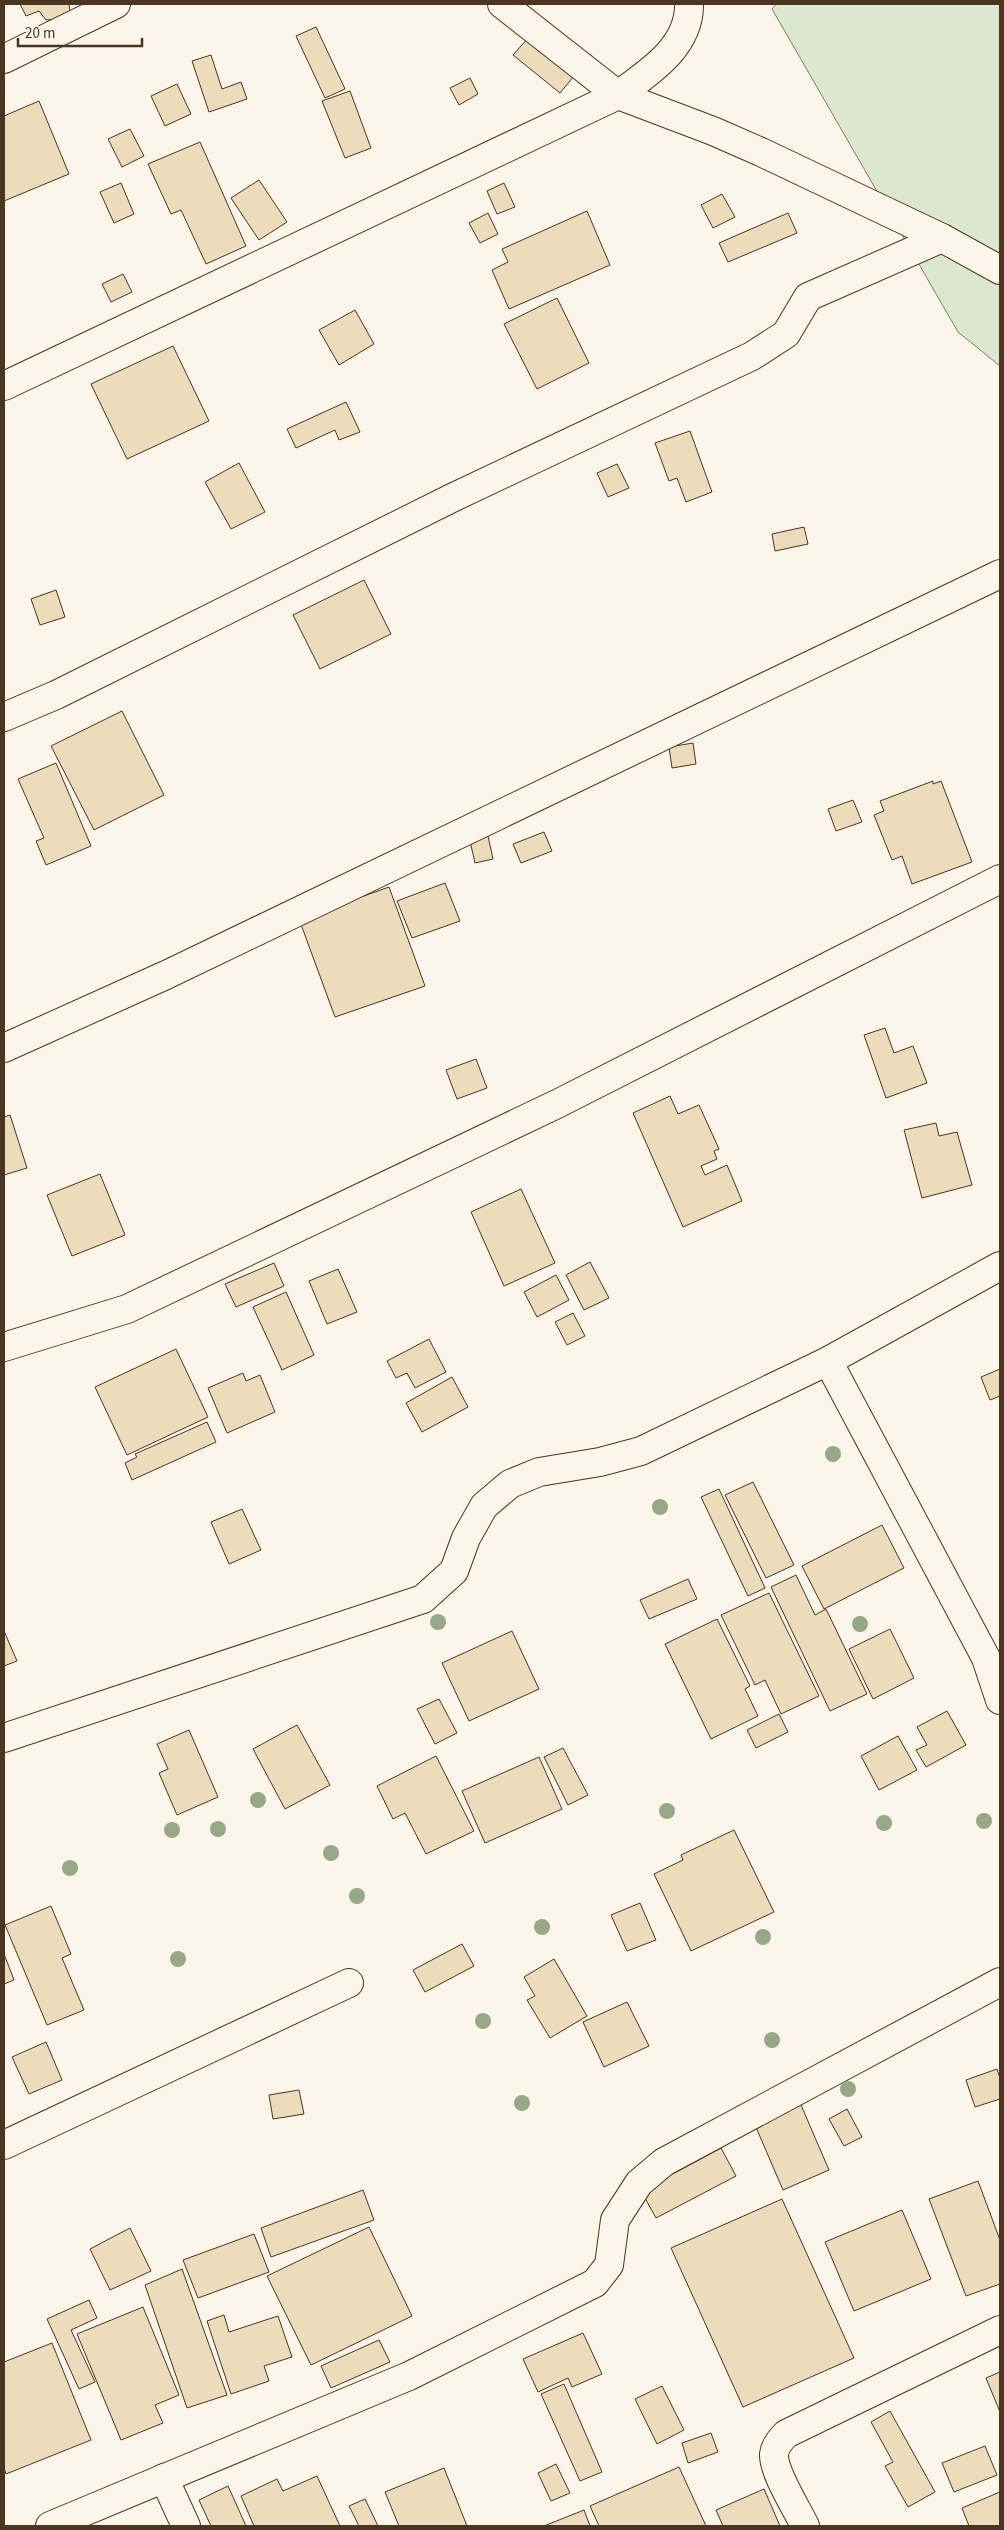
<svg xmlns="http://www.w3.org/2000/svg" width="1004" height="2530" font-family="'Source Sans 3',sans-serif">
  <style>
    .green { fill: #dce7d0; stroke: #887966 }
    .building { fill: #ecdcbc; stroke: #4a3520 }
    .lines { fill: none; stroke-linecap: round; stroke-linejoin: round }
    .minor-casing { stroke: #4a3520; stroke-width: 30 }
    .minor { stroke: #fbf6e9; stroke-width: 28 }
    .tree { fill: #96a887 }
  </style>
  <rect width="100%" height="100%" fill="#fbf6e9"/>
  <polygon class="green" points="776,4 1000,4 1000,366 958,332 772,9"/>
  <g class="building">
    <polygon points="20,4 69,4 70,12 62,19 46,20 39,11 26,16"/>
    <polygon points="316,27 345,89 325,98 296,36"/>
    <polygon points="529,37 574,76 560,93 513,55"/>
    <polygon points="211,55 222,89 241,82 247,99 209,112 192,61"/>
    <polygon points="470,78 478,94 459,105 450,88"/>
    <polygon points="177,84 191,114 165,126 151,96"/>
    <polygon points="350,91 371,148 345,158 322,101"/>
    <polygon points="39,101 69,174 4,201 4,116"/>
    <polygon points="130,129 144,156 122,167 108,139"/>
    <polygon points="200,142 246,246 206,264 181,210 171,214 148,164"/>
    <polygon points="259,180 287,222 259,240 231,198"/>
    <polygon points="121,183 134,214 114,223 100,192"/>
    <polygon points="504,183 515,207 497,214 487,191"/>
    <polygon points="722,194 735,217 713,228 701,205"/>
    <polygon points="587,211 610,265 509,309 492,270 508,262 502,249"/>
    <polygon points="488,213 498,234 480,243 469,223"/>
    <polygon points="788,213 797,233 728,262 719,243"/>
    <polygon points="123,274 132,292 111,302 102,284"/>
    <polygon points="557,298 589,363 537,389 504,324"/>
    <polygon points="355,310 374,344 339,365 319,330"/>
    <polygon points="173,346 209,421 127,459 91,384"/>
    <polygon points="346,402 360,432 339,440 335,430 296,448 287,429"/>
    <polygon points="690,431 712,492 686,502 677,478 669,481 655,443"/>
    <polygon points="239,463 265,512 231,529 205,482"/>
    <polygon points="617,464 629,488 608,497 597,473"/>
    <polygon points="804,527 808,544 775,551 772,534"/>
    <polygon points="364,580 391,634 320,669 293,615"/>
    <polygon points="56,590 65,617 40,625 31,599"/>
    <polygon points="122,711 164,795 94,830 51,746"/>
    <polygon points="693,743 696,764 672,768 669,747"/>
    <polygon points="56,763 91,846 46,865 36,841 44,838 18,779"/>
    <polygon points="933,781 933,784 941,781 972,862 912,884 902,856 892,860 874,815 884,811 880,801"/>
    <polygon points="853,800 862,822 836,831 828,809"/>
    <polygon points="486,827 493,859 475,863 468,832"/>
    <polygon points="544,832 552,851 521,863 513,844"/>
    <polygon points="445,883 460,921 412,938 397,901"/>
    <polygon points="389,887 425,986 335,1017 299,919"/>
    <polygon points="885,1028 894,1053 913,1046 927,1083 886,1098 864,1035"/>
    <polygon points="476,1059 487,1088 457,1099 446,1070"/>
    <polygon points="670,1096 678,1114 699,1105 719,1149 714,1151 717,1159 701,1166 705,1175 727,1165 742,1201 683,1227 633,1113"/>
    <polygon points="10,1115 27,1168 4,1175 4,1117"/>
    <polygon points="936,1123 939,1136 957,1132 972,1185 922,1198 904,1130"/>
    <polygon points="100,1174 125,1235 72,1256 47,1195"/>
    <polygon points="521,1189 555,1263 504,1286 471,1212"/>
    <polygon points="590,1262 609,1298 584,1310 566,1275"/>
    <polygon points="274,1263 284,1286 236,1307 225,1284"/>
    <polygon points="338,1269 357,1312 327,1324 309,1281"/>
    <polygon points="556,1275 569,1300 537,1317 524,1292"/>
    <polygon points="286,1292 314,1355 282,1370 253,1307"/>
    <polygon points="573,1313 585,1336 567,1345 555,1322"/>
    <polygon points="429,1339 446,1372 415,1388 407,1373 396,1378 387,1361"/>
    <polygon points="176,1349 208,1417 127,1455 95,1387"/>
    <polygon points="1000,1369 1000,1396 990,1400 981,1377"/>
    <polygon points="243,1373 246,1381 260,1375 275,1412 227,1433 208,1388"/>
    <polygon points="452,1377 468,1407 422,1432 406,1403"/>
    <polygon points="207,1422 216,1442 132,1480 125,1463 137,1457 135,1454"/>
    <polygon points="753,1482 794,1565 766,1578 725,1495"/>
    <polygon points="719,1489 765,1588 748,1596 701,1497"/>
    <polygon points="242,1509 261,1550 229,1564 211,1522"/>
    <polygon points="882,1525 904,1568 824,1609 802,1566"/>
    <polygon points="796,1575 815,1615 826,1609 867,1694 830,1711 771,1587"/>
    <polygon points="688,1579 697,1599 649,1619 640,1600"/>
    <polygon points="769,1593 819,1696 781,1714 765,1680 755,1685 721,1615"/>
    <polygon points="717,1619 750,1686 745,1689 758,1716 711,1739 665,1644"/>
    <polygon points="890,1629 914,1678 873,1699 849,1649"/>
    <polygon points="4,1631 17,1661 4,1666"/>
    <polygon points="512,1631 539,1689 469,1721 442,1663"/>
    <polygon points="439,1699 457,1733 435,1744 417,1709"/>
    <polygon points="947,1711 966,1745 926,1767 916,1750 927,1745 917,1727"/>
    <polygon points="779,1714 788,1732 756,1748 747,1730"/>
    <polygon points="297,1725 330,1785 285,1809 253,1749"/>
    <polygon points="189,1730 218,1797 177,1815 159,1773 168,1769 157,1744"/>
    <polygon points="898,1736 917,1770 879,1790 861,1756"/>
    <polygon points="563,1748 588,1795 568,1805 544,1757"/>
    <polygon points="436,1756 474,1831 426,1854 405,1813 393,1819 377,1786"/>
    <polygon points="539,1757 562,1809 485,1843 462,1791"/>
    <polygon points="734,1830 774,1912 691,1951 654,1874 683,1860 681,1855"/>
    <polygon points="640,1903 656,1940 627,1951 611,1915"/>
    <polygon points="51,1906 71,1954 62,1958 84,2010 47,2025 5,1925"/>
    <polygon points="462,1944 474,1966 425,1992 413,1970"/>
    <polygon points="4,1954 14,1980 4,1984"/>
    <polygon points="554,1959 587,2016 550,2038 527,2000 535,1996 524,1977"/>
    <polygon points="627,2002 649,2046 604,2067 583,2022"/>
    <polygon points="46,2042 62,2080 29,2094 12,2057"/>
    <polygon points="997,2069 1000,2078 1000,2099 975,2107 966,2080"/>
    <polygon points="299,2090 304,2114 273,2119 269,2095"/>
    <polygon points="801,2105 829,2170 783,2190 755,2125"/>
    <polygon points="847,2109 862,2137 844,2146 829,2119"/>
    <polygon points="721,2148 736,2176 656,2218 641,2191"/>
    <polygon points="978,2181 1000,2240 1000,2284 966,2296 929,2199"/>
    <polygon points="363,2190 374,2220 271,2257 261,2228"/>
    <polygon points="782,2199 854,2358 743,2407 671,2248"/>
    <polygon points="902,2210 931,2279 854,2311 825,2242"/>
    <polygon points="369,2227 412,2316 311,2365 267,2276"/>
    <polygon points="130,2228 151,2271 110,2290 90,2249"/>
    <polygon points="254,2234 269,2272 198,2298 183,2260"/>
    <polygon points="182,2269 227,2395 187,2408 145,2285"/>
    <polygon points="89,2300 97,2318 71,2330 95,2382 79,2389 47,2319"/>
    <polygon points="143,2307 179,2395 155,2405 163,2423 121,2440 77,2334"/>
    <polygon points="224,2315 229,2332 278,2316 292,2357 264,2366 269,2381 231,2394 207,2321"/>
    <polygon points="583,2333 602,2374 572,2387 568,2378 538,2392 523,2359"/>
    <polygon points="379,2340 390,2362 331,2388 321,2366"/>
    <polygon points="52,2343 91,2440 6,2474 4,2468 4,2362"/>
    <polygon points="1000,2372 1000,2412 986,2378"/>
    <polygon points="564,2384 602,2472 580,2481 541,2394"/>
    <polygon points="662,2386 684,2430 657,2444 635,2399"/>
    <polygon points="890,2411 935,2492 908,2507 885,2466 893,2462 871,2422"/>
    <polygon points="711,2433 718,2452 688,2463 682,2443"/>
    <polygon points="985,2446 997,2475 954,2492 942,2463"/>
    <polygon points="556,2464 570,2493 551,2501 538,2473"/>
    <polygon points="679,2467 706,2526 599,2526 590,2506"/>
    <polygon points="444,2468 467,2526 399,2526 385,2492"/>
    <polygon points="317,2476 340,2526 254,2526 241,2496 277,2479 283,2491"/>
    <polygon points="228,2486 246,2526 211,2526 199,2500"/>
    <polygon points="764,2489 780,2526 723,2526 716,2510"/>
    <polygon points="1000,2492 1000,2526 969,2526 962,2508"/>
    <polygon points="365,2499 378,2526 359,2526 349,2506"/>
    <polygon points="584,2510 590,2526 544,2526"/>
  </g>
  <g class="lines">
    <defs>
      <g id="minor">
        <polyline points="502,4 618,95 713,131 761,152 942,238 1000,270"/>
        <polyline points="4,59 116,4"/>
        <path d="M4,386L618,95C648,73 690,47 689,4"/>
        <polyline points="4,717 56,695 454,497 752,356 786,334 808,297 942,238"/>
        <polyline points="4,1048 166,975 1000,574"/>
        <polyline points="4,1347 127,1309 557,1104 1000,879"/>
        <polyline points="828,1361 986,1658 1000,1700"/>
        <polyline points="4,1738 423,1599 454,1571 466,1538 484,1506 510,1484 539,1472 600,1462 641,1451 828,1361 1000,1266"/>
        <polyline points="4,2145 349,1983"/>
        <polyline points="164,2478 186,2526"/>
        <polyline points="50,2526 409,2376 595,2283 609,2265 615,2220 639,2183 664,2162 1000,1982"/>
        <path d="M805,2526C797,2509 773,2472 774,2454C775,2446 781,2439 786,2434L1000,2330"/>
      </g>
    </defs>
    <use href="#minor" class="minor-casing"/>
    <use href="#minor" class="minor"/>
  </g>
  <g class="tree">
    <circle cx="833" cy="1454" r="8"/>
    <circle cx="660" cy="1507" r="8"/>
    <circle cx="438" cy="1622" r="8"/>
    <circle cx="860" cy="1624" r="8"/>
    <circle cx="258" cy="1800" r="8"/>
    <circle cx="667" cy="1811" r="8"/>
    <circle cx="984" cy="1821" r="8"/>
    <circle cx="884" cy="1823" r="8"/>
    <circle cx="218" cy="1829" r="8"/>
    <circle cx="172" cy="1830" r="8"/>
    <circle cx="331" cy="1853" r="8"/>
    <circle cx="70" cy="1868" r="8"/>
    <circle cx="357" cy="1896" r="8"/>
    <circle cx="542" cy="1927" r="8"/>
    <circle cx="763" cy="1937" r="8"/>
    <circle cx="178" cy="1959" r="8"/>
    <circle cx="483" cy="2021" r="8"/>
    <circle cx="772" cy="2040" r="8"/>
    <circle cx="848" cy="2089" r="8"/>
    <circle cx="522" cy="2103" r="8"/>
  </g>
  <rect width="1004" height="2530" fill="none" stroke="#4a3520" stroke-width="10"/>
  <path d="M18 38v8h124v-8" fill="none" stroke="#4a3520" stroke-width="2.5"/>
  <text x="25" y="38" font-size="15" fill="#4a3520" stroke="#fbf6e9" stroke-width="4" paint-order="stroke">20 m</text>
</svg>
